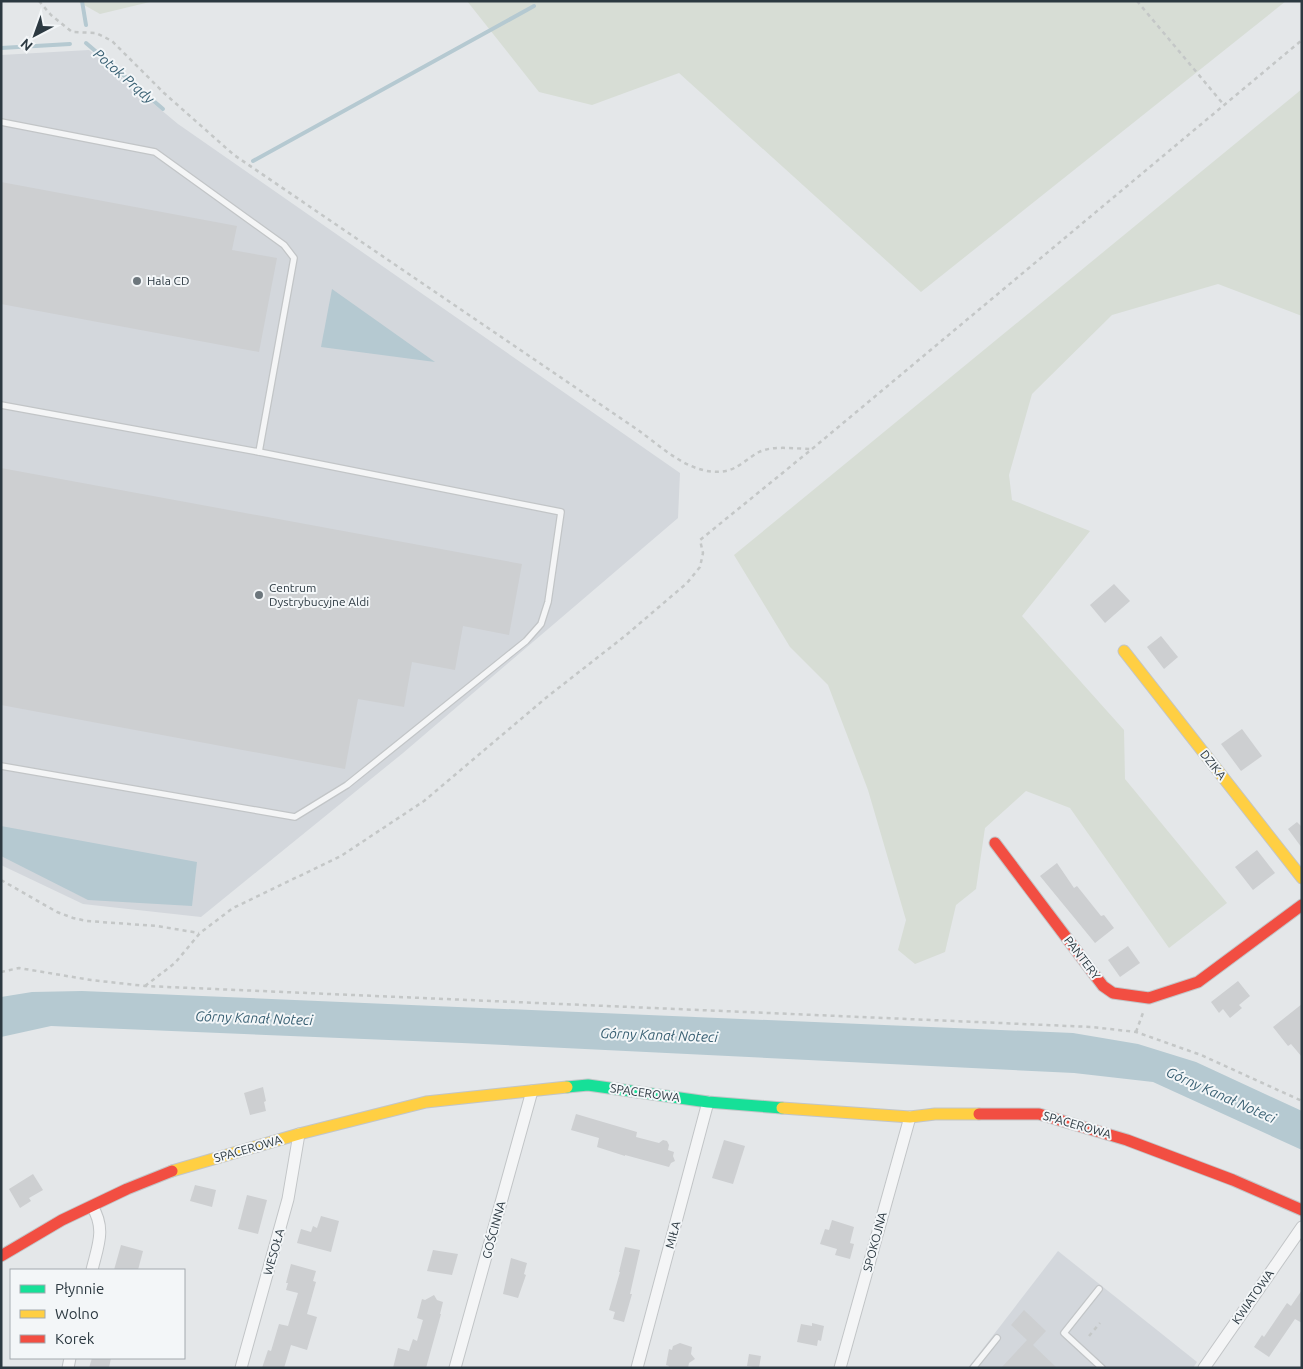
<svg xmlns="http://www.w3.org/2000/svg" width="1303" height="1369" font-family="Ubuntu,sans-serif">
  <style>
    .built { fill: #d3d7dc }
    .green { fill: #d7ddd5 }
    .water { fill: #b5c9d1 }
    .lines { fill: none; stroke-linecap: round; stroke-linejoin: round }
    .stream { stroke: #b5c9d1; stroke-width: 4 }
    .building { fill: #cdcfd1 }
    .lane-casing { stroke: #c2c5c7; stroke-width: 8 }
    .street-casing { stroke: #c2c5c7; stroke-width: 13 }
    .fast-casing { stroke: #c2c5c7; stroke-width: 13 }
    .slow-casing { stroke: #c2c5c7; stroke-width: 13 }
    .jam-casing { stroke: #c2c5c7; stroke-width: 13 }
    .path { stroke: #c4c7c7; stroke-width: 2.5; stroke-dasharray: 4 4; stroke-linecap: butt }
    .lane { stroke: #f4f5f6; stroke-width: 5.5 }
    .street { stroke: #f4f5f6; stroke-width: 11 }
    .fast { stroke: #16e098; stroke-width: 11 }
    .slow { stroke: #ffcf43; stroke-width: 11 }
    .jam { stroke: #f24e42; stroke-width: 11 }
    .poi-dot { fill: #6c767c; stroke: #f3f6f8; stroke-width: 2 }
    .labels { text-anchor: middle; stroke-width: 4; stroke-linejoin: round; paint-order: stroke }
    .poi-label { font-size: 12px; fill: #2c3941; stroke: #f3f6f8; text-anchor: start }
    .street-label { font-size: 12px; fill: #2c3941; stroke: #f3f6f8 }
    .water-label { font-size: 14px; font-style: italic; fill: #396073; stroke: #f3f6f8 }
  </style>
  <rect width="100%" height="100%" fill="#e4e7e9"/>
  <g class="built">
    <polygon points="89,50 178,124 680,473 678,518 403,753 201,917 83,904 1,865 1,55"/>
    <polygon points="1058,1251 1197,1362 1193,1368 968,1368"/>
  </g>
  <g class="green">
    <polygon points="77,1 154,1 100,14"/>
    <polygon points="467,1 1286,1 921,292 679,73 592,105 539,92"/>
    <polygon points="1302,89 1302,316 1218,284 1112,315 1032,394 1009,475 1012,500 1090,531 1022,616 1124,730 1125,779 1227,903 1169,948 1070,808 1026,791 985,828 976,889 956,905 945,952 915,964 898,950 906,920 868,790 828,685 790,647 734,555"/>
  </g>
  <g class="water">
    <polygon points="332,289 435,362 321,347"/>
    <polygon points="1,826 197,862 192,906 88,900 1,856"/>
    <polygon points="82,991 1073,1033 1138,1044 1196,1062 1302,1111 1302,1150 1153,1082 1074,1073 462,1043 51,1026 1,1037 1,997 32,992"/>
  </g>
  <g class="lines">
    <g class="stream">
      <polyline points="82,1 86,25"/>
      <polyline points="86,43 163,109"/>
      <polyline points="1,48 70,44"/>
      <polyline points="253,161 534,6"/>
    </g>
  </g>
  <g class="building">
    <polygon points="1,182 237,226 232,250 277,258 259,352 1,304"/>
    <polygon points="1,468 522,564 509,635 463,626 455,670 412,662 404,707 358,699 345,769 1,705"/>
    <polygon points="1114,584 1130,601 1105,623 1090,605"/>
    <polygon points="1161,636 1178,657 1164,669 1147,647"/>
    <polygon points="1242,729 1262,756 1241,771 1221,744"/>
    <polygon points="1297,822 1302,827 1302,848 1288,829"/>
    <polygon points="1257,850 1275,873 1253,890 1235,867"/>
    <polygon points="1057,863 1074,888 1077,886 1101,916 1104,915 1114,928 1095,943 1040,876"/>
    <polygon points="1128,946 1140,963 1120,977 1108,960"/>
    <polygon points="1238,981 1250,996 1239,1005 1242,1008 1230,1018 1223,1009 1219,1013 1211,1002"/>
    <polygon points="1302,1004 1302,1057 1291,1044 1288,1046 1273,1027"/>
    <polygon points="263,1087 266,1101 264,1102 266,1111 250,1115 244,1093"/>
    <polygon points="576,1114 637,1132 636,1137 659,1143 663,1140 667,1141 669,1145 668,1150 674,1152 673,1156 675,1161 671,1163 669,1167 625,1155 625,1156 597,1147 599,1138 571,1130"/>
    <polygon points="724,1140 745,1146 733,1184 712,1178"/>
    <polygon points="33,1174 43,1190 29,1198 31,1201 20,1208 9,1189"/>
    <polygon points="195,1185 216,1190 212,1207 190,1201"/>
    <polygon points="247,1195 267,1200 258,1234 238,1229"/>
    <polygon points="321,1216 339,1221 331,1252 297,1243 301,1229 311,1232 313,1226 317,1228"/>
    <polygon points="832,1220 854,1227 850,1243 854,1244 850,1259 835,1255 837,1249 820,1244 825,1229 829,1230"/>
    <polygon points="121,1245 143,1251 138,1270 114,1270"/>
    <polygon points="625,1247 640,1250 630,1294 632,1294 624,1322 613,1319 615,1312 609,1310 620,1272 619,1272"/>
    <polygon points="433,1250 458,1254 452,1275 427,1271"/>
    <polygon points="511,1258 527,1263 524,1274 526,1275 518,1298 503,1294"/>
    <polygon points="291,1264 316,1271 313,1281 316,1282 307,1314 317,1317 307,1350 291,1345 284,1368 262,1368 268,1350 271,1351 279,1324 288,1326 298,1293 286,1290 288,1283 286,1283"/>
    <polygon points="1302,1290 1302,1323 1295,1319 1269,1357 1254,1347 1262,1335 1264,1337 1287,1303 1291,1306"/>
    <polygon points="434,1295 437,1300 443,1302 440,1314 441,1314 426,1368 393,1368 398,1348 409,1351 413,1339 417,1341 423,1320 417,1318 422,1299 425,1300"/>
    <polygon points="1024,1310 1046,1331 1033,1345 1057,1368 1001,1368 1027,1340 1011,1325"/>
    <polygon points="812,1323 824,1326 821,1341 818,1340 817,1346 797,1342 801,1324 812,1326"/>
    <polygon points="680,1343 692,1347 691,1354 695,1359 689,1363 688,1368 668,1368 669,1366 666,1365 669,1349 672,1350 673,1346"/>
    <polygon points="749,1354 761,1356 759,1368 747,1366"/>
    <polygon points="92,1358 111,1358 109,1368 89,1368"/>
  </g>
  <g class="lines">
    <defs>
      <g id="lane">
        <polyline points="1,122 155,152 284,245 294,258 259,452"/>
        <polyline points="1,405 259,452 561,512 548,602 541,624 526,641 347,785 295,817 1,766"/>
        <polyline points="1099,1289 1064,1333 1102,1368"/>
        <polyline points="973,1368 997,1338"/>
      </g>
      <g id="street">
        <path d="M92,1206C106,1229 98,1245 92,1270"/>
        <polyline points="68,1368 70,1358"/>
        <polyline points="241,1368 288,1199 299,1134"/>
        <polyline points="455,1368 532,1091"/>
        <polyline points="637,1368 708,1102"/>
        <polyline points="840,1368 910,1117"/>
        <polyline points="1204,1368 1302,1227"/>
      </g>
      <polyline id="fast" points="567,1087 588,1085 708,1102 782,1108"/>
      <g id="slow">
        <polyline points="1124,651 1302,878"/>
        <polyline points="782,1108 910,1117 935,1114 979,1114"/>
        <polyline points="172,1171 299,1134 426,1102 567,1087"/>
      </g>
      <g id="jam">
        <polyline points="995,843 1103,986 1113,993 1149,998 1198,982 1302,905"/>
        <polyline points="979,1114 1039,1114 1127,1140 1233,1180 1302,1210"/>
        <polyline points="1,1256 62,1220 127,1189 172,1171"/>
      </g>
    </defs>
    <use href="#lane" class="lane-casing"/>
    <use href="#street" class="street-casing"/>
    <use href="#fast" class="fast-casing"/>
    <use href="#slow" class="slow-casing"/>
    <use href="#jam" class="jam-casing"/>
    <g class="path">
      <path d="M39,1L51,15L72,32L96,33L112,41L164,93L234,155L638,430C663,448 692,477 726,471C737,469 748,458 759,452C773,445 796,449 812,449"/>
      <polyline points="1137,1 1224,105"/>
      <polyline points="1,880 57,912 73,918 87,921 157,926 199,933"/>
      <polyline points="1,972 19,968 91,980 145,986 1092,1027 1136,1032 1201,1055 1302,1101"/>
      <polyline points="145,986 175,963 200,933 233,908 341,856 424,801 547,697 625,636 687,583 700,567 703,553 700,540 812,449 1302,40"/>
      <polyline points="1136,1032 1144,1010"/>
      <polyline points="1089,1336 1100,1323"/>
    </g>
    <use href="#lane" class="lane"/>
    <use href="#street" class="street"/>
    <use href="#fast" class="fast"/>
    <use href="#slow" class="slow"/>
    <use href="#jam" class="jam"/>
  </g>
  <g class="poi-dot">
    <circle cx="137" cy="281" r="5"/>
    <circle cx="259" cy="595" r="5"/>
  </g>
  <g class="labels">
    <g class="poi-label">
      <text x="147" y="285">Hala CD</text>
      <text x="269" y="592">Centrum<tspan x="269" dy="14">Dystrybucyjne Aldi</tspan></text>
    </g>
    <g class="street-label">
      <text transform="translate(1213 765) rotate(52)" y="4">DZIKA</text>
      <text transform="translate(1082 958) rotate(53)" y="4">PANTERY</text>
      <text transform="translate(645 1093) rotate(8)" y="4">SPACEROWA</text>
      <text transform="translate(1077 1125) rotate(16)" y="4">SPACEROWA</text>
      <text transform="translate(248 1149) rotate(-16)" y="4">SPACEROWA</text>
      <text transform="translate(494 1230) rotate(-75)" y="4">GOŚCINNA</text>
      <text transform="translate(673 1235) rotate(-75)" y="4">MIŁA</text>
      <text transform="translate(875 1242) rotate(-75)" y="4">SPOKOJNA</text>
      <text transform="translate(274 1252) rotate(-74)" y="4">WESOŁA</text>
      <text transform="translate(1253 1297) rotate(-55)" y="4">KWIATOWA</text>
    </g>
    <g class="water-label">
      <text transform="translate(124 76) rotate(41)" y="5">Potok Prądy</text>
      <text transform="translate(254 1018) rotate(2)" y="5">Górny Kanał Noteci</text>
      <text transform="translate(659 1035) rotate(2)" y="5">Górny Kanał Noteci</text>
      <text transform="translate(1221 1095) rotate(24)" y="5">Górny Kanał Noteci</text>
    </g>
  </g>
  <rect width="1303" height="1369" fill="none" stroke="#2c3941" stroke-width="5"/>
  <rect x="10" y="1269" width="175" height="90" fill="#f3f6f8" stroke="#a3aaaf"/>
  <rect x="20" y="1285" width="25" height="8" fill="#16e098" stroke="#a3aaaf"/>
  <text x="55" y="1294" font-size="15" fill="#2c3941">Płynnie</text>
  <rect x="20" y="1310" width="25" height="8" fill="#ffcf43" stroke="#a3aaaf"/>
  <text x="55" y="1319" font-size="15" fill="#2c3941">Wolno</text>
  <rect x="20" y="1335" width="25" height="8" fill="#f24e42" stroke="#a3aaaf"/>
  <text x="55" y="1344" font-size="15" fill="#2c3941">Korek</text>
  <g transform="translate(35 35) rotate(221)" stroke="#f3f6f8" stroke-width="4" paint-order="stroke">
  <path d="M0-4L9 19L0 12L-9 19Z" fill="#2c3941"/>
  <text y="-8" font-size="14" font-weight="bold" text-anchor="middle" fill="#2c3941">N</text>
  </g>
</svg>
